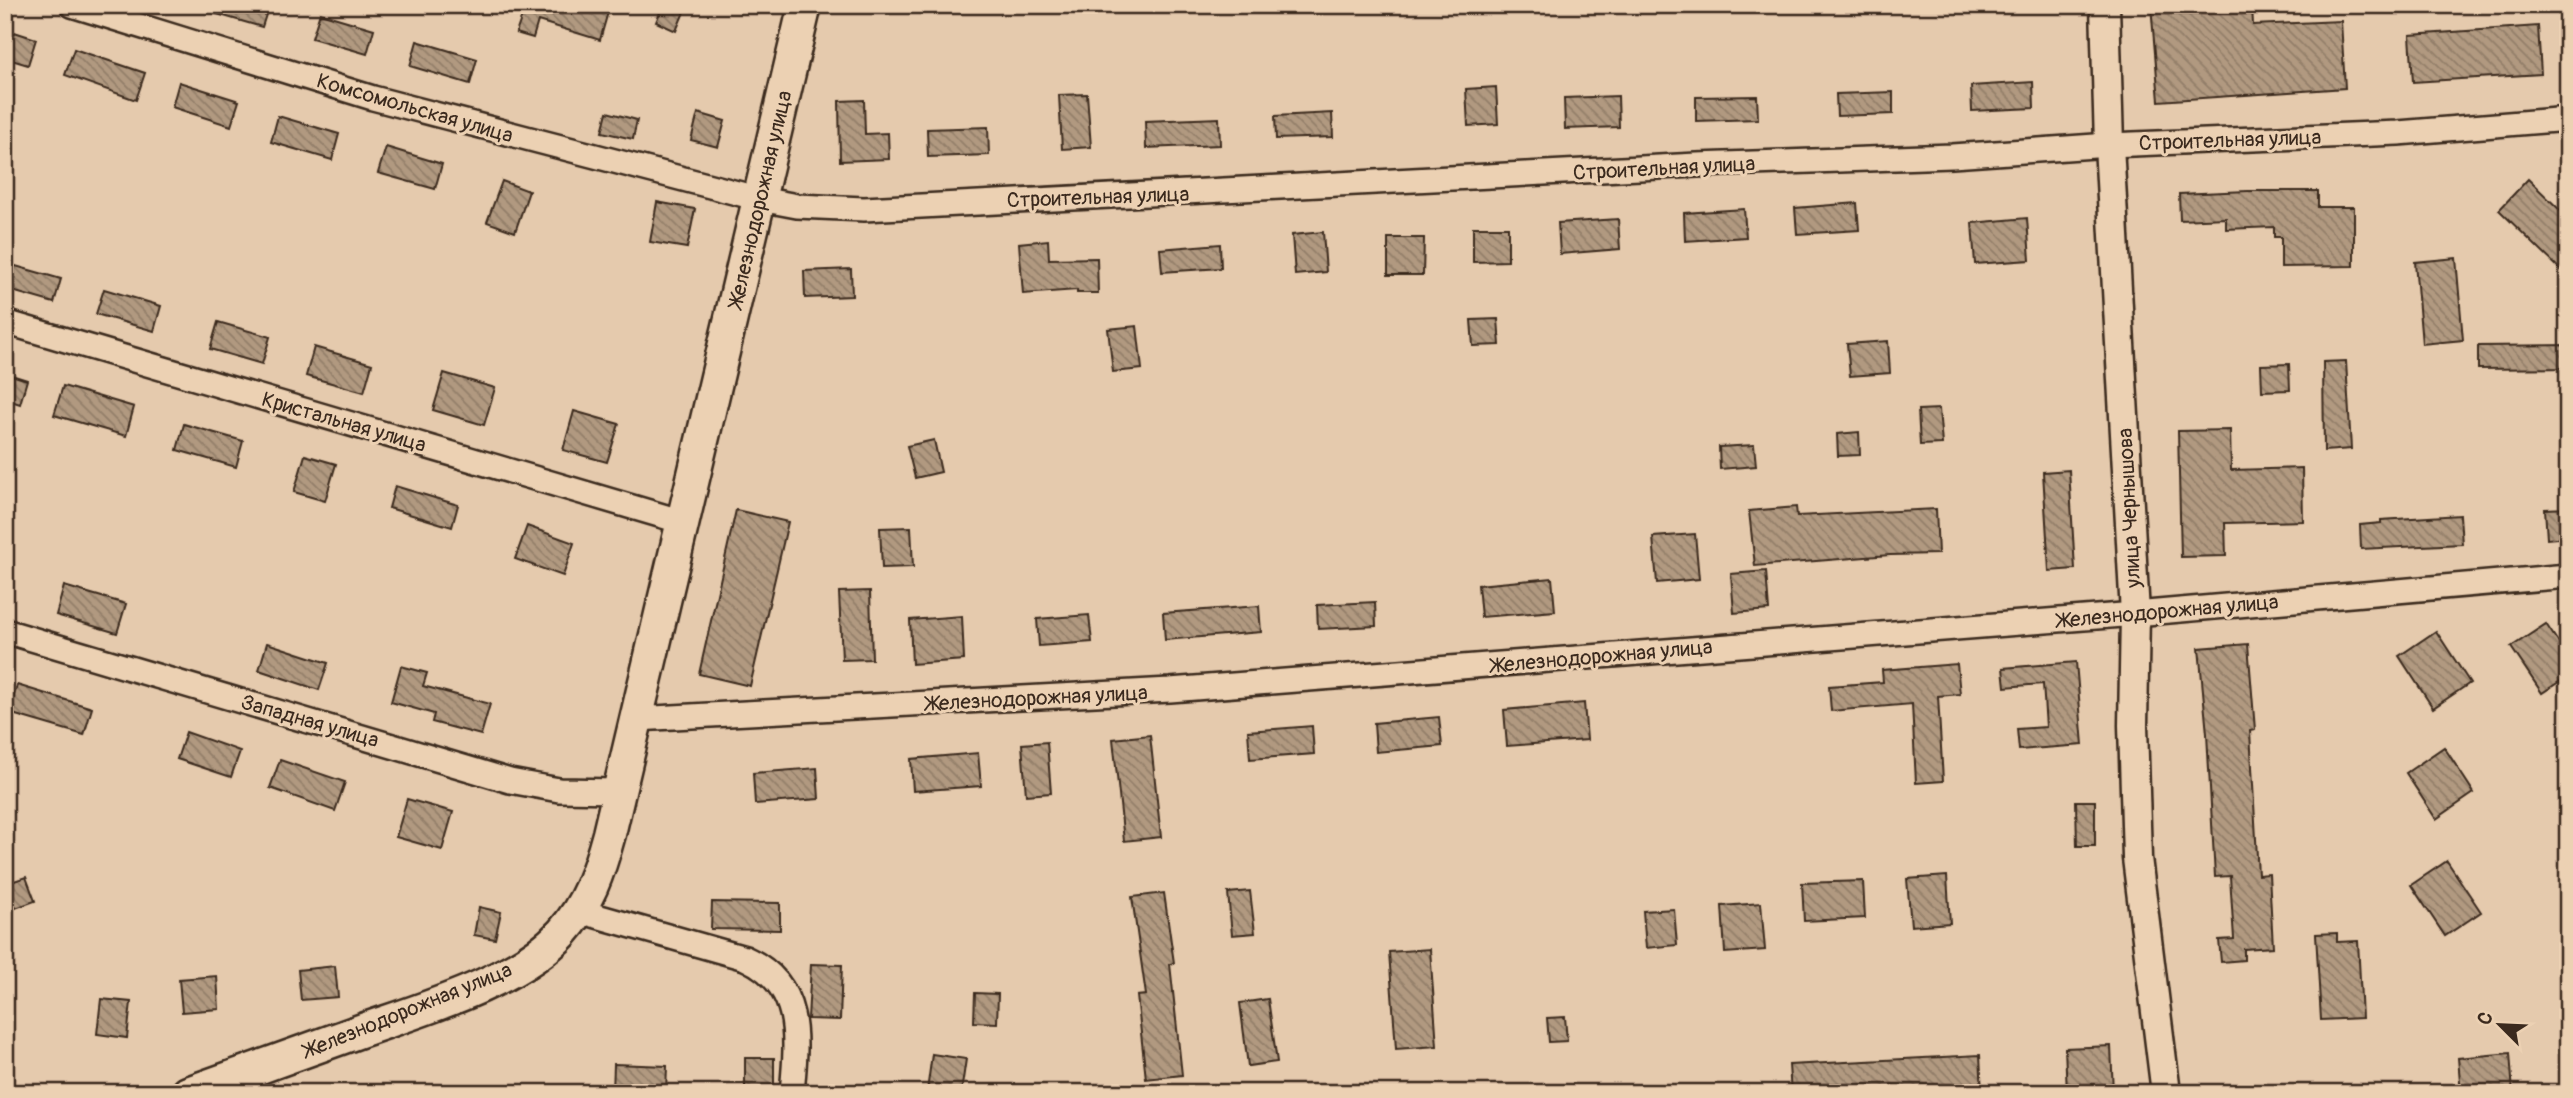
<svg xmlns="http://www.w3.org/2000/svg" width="2573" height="1098" font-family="Pangolin,sans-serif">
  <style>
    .building { fill: url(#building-back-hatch); stroke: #3b2a1e; stroke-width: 2 }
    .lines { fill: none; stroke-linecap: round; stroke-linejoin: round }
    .minor-casing { stroke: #3b2a1e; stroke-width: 28 }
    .tertiary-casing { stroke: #3b2a1e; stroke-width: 33 }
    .secondary-casing { stroke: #3b2a1e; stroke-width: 37 }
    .minor { stroke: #ecd1b3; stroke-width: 23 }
    .tertiary { stroke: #ecd1b3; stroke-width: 28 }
    .secondary { stroke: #ecd1b3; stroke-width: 32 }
    .labels { text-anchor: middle; stroke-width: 6; stroke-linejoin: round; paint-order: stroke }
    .street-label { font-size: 21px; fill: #3b2a1e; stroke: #ecd1b3 }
  </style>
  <defs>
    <pattern id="building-back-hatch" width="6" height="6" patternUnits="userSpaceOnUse" patternTransform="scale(1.75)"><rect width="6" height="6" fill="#b19980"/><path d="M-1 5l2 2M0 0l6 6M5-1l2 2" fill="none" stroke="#917d68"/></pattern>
  </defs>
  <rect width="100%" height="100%" fill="#e5caad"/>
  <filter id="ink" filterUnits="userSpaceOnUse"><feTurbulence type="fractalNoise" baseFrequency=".0143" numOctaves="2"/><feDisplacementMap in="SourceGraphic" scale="14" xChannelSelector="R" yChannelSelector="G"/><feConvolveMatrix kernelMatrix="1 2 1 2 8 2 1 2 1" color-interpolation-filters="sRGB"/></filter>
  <g filter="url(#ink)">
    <g class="building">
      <polygon points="204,5 269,5 262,27 203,10"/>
      <polygon points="502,5 610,5 600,40 538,21 533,38 516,33 522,16 501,10"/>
      <polygon points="663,5 687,5 676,31 656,22"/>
      <polygon points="2151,5 2252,5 2253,25 2341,21 2345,88 2159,101"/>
      <polygon points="320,13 374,29 367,54 312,38"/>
      <polygon points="2538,26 2541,74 2413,82 2410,35"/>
      <polygon points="5,29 36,39 28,65 5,58"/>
      <polygon points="417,41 477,59 470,84 410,66"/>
      <polygon points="74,49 145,73 136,100 65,75"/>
      <polygon points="179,82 239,101 231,126 172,107"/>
      <polygon points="2033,82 2034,108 1972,111 1971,86"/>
      <polygon points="1496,87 1498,124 1468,126 1466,89"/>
      <polygon points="1893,92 1893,114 1837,116 1836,94"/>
      <polygon points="1087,94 1091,147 1062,149 1059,95"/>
      <polygon points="1618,96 1619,127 1565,129 1564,98"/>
      <polygon points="1757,96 1758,119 1696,121 1696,97"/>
      <polygon points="864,100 865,134 888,133 889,159 840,161 839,101"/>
      <polygon points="607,112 637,120 633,139 602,132"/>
      <polygon points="698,113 725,121 718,147 691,140"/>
      <polygon points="1332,113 1333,137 1276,139 1275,116"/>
      <polygon points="278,116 339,134 332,160 271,142"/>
      <polygon points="1219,118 1220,145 1146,148 1145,121"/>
      <polygon points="988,127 989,155 928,157 927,129"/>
      <polygon points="386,147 442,164 435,189 378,173"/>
      <polygon points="2528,179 2568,218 2568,277 2499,210"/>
      <polygon points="502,181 529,191 515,232 487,222"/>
      <polygon points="2248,191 2318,191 2318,207 2354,207 2354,266 2281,267 2281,237 2274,237 2274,227 2226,229 2226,218 2180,220 2179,194"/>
      <polygon points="657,202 695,209 687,248 650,242"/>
      <polygon points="1857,203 1859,230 1797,234 1795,208"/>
      <polygon points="1744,209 1746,237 1685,241 1684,213"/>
      <polygon points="2027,218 2030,260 1975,264 1972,223"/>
      <polygon points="1618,219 1620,249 1560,254 1558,223"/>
      <polygon points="1473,227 1508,227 1508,261 1473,262"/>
      <polygon points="1323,232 1326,272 1295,275 1292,235"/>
      <polygon points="1388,238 1424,238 1423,275 1388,275"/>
      <polygon points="1048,240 1049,259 1097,258 1098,293 1077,293 1077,290 1023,294 1019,243"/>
      <polygon points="1220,244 1221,268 1162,272 1160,249"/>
      <polygon points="2456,258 2463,340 2422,344 2415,262"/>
      <polygon points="5,263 61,279 54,303 5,289"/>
      <polygon points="851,269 852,296 805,298 804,271"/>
      <polygon points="104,289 161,306 154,331 96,314"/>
      <polygon points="1498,319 1500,345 1473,346 1471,320"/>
      <polygon points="218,322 270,337 262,364 210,349"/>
      <polygon points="1137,326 1142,369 1113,372 1108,329"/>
      <polygon points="1888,341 1890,373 1850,376 1847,344"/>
      <polygon points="2568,345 2568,368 2478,369 2478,346"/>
      <polygon points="314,347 372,364 364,392 306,376"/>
      <polygon points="2346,361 2351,449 2324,451 2323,362"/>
      <polygon points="2289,364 2290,390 2262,391 2261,365"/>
      <polygon points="5,373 27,380 20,404 5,399"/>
      <polygon points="444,373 495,388 484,425 433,410"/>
      <polygon points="63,386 134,407 126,436 54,415"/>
      <polygon points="1939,409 1942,444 1920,445 1918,410"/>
      <polygon points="574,411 619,424 607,462 563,450"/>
      <polygon points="184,424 243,441 236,467 177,450"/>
      <polygon points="2230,430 2231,470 2302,468 2303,521 2225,523 2226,556 2181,557 2178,431"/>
      <polygon points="1859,432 1860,455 1838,456 1837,434"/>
      <polygon points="934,440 941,472 915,478 907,446"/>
      <polygon points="1754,445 1756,466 1720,469 1719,447"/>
      <polygon points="305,455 336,464 325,501 294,492"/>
      <polygon points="2069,470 2075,569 2049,571 2043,472"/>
      <polygon points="395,486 458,505 452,527 389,508"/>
      <polygon points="1796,507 1797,516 1936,509 1938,554 1890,555 1755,566 1749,511"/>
      <polygon points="2568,508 2568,537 2547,539 2545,509"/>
      <polygon points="736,510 788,522 750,686 699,674"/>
      <polygon points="2460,515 2462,544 2361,549 2360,525 2381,523 2381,520"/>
      <polygon points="527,526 574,543 563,576 515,559"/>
      <polygon points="911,527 913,567 882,568 880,528"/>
      <polygon points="1695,534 1699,579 1657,583 1653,537"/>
      <polygon points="1766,571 1769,610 1734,613 1731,574"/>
      <polygon points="1552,578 1555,611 1481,617 1478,585"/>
      <polygon points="64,586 126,604 117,633 56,615"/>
      <polygon points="870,591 872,659 842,660 839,592"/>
      <polygon points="1375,602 1376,626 1318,629 1317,605"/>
      <polygon points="1259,606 1261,632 1165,640 1163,613"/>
      <polygon points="1089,615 1092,642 1039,646 1037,619"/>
      <polygon points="962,616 964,660 912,664 910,620"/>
      <polygon points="2546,624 2568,657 2568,676 2542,693 2511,647"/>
      <polygon points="2436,631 2470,683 2433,708 2399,656"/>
      <polygon points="267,643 328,663 319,690 259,670"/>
      <polygon points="2248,644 2255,730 2250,731 2258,875 2269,874 2273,947 2244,949 2244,960 2221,962 2219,940 2234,939 2230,876 2215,877 2207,734 2199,648"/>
      <polygon points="2076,662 2083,745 2019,750 2017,729 2046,727 2043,684 2005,687 2003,668"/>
      <polygon points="1957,664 1960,694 1938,696 1943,781 1916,783 1912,704 1831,711 1829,686 1883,682 1882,670"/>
      <polygon points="401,666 427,673 423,686 490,704 481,735 432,722 434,714 391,702"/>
      <polygon points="17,685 92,708 84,735 9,713"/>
      <polygon points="1584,703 1587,740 1507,746 1504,710"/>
      <polygon points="1439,717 1442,746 1376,752 1374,723"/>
      <polygon points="1312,726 1314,754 1250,759 1248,731"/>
      <polygon points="186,732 240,751 231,777 177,759"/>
      <polygon points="1150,735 1161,837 1124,841 1113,739"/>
      <polygon points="1047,742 1051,793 1026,795 1022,744"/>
      <polygon points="2444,747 2474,793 2436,819 2406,773"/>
      <polygon points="978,753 981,786 913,791 911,759"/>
      <polygon points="280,760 345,782 335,811 270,788"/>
      <polygon points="817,768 819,799 755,804 753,773"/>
      <polygon points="407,799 453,812 442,850 396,837"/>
      <polygon points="2076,801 2095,801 2095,846 2077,846"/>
      <polygon points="2447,861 2481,912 2445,936 2411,885"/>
      <polygon points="1947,876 1950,923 1911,926 1907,879"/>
      <polygon points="26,877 35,901 10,910 5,895 5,884"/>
      <polygon points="1863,881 1865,918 1804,921 1802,883"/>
      <polygon points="1250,891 1255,933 1232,935 1228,893"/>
      <polygon points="1164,893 1174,963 1170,964 1182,1075 1146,1079 1137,996 1146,995 1132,897"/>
      <polygon points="712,902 780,903 780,930 711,929"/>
      <polygon points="1761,903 1765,950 1725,953 1722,906"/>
      <polygon points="479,907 501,912 495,939 474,935"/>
      <polygon points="1674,909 1677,945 1646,948 1643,911"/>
      <polygon points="2337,933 2337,942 2358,941 2362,1018 2321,1020 2316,934"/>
      <polygon points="1430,949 1437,1046 1396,1049 1389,952"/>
      <polygon points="811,964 842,965 840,1020 808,1019"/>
      <polygon points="335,966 338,997 301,1000 298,970"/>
      <polygon points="217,976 219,1009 182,1012 179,979"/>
      <polygon points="975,993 998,994 997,1023 974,1022"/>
      <polygon points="101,999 131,1002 127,1038 97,1034"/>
      <polygon points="1268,999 1277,1062 1248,1066 1240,1003"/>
      <polygon points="1565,1017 1567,1041 1549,1042 1547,1018"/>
      <polygon points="2111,1046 2113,1093 2067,1093 2065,1048"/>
      <polygon points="2510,1053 2513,1093 2461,1093 2458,1058"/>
      <polygon points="932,1054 966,1059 961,1093 927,1091"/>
      <polygon points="1980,1055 1982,1093 1791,1093 1789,1065"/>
      <rect x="745" y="1058" width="29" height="35"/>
      <polygon points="614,1064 667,1066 666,1093 613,1093"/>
    </g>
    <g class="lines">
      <defs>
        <g id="minor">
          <polyline points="72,5 373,98 760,199 797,206 864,209 1697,165 1952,156 2109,145 2398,133 2568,119"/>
          <polyline points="5,322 683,522"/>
          <polyline points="5,631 510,781 559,790 618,791"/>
          <polyline points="636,719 1170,690 2135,614 2568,576"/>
          <path d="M579,911L745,958C803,984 797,1038 792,1093"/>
        </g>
        <polyline id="tertiary" points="2105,5 2109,145 2135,614 2133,725 2137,858 2166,1093"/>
        <path id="secondary" d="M188,1093C246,1072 305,1051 363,1030C423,1009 518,981 562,933C588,904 599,871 609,834L805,5"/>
      </defs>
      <use href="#minor" class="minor-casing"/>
      <use href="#tertiary" class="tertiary-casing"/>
      <use href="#secondary" class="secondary-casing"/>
      <use href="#minor" class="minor"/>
      <use href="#tertiary" class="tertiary"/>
      <use href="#secondary" class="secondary"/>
    </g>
  </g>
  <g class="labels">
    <g class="street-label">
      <text transform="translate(415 108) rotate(16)" y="7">Комсомольская улица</text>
      <text transform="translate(2230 140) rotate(-2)" y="7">Строительная улица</text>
      <text transform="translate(1664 168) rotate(-3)" y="7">Строительная улица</text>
      <text transform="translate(1098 197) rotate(-2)" y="7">Строительная улица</text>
      <text transform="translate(760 199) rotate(-77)" y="7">Железнодорожная улица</text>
      <text transform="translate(344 422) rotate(16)" y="7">Кристальная улица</text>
      <text transform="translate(2129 508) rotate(-93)" y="7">улица Чернышова</text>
      <text transform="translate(2168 611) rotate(-5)" y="7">Железнодорожная улица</text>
      <text transform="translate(1602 656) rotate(-5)" y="7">Железнодорожная улица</text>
      <text transform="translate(1037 698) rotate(-3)" y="7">Железнодорожная улица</text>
      <text transform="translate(310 721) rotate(16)" y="7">Западная улица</text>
      <text transform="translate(408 1010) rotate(-22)" y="7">Железнодорожная улица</text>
    </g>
  </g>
  <rect width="2573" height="1098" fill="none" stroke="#ecd1b3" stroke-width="28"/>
  <rect x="14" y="14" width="2545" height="1070" fill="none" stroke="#3b2a1e" stroke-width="2.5" filter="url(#ink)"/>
  <g transform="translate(2500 1025) rotate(294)" stroke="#ecd1b3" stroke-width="5" paint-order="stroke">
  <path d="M0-5L12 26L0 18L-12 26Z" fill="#3b2a1e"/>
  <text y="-10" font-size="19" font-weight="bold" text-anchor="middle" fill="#3b2a1e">С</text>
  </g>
</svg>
